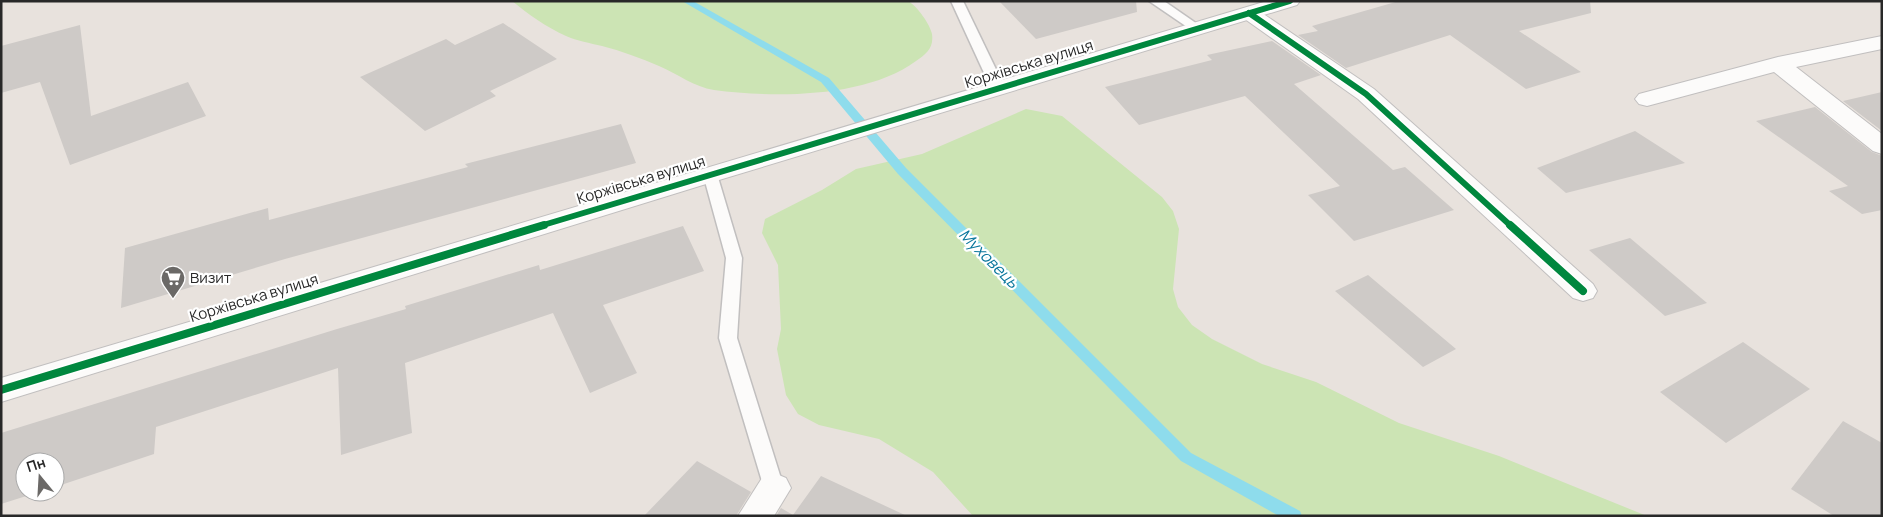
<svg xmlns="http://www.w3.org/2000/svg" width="1883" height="517" font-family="Manrope,sans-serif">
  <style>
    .green { fill: #cce4b4 }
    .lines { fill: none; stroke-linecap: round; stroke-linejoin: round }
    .stream { fill: #8edcec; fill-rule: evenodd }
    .building { fill: #cecac7 }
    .lane-casing { stroke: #c1bfbf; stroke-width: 3 }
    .street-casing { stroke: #c1bfbf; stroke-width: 2 }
    .secondary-casing { stroke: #c1bfbf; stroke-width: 2 }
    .lane { fill: #fcfbfa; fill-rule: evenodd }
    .street { fill: #fcfbfa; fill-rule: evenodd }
    .secondary { fill: #fcfbfa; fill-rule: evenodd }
    .cycleway-far1-casing { stroke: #fff; stroke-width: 9 }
    .cycleway-casing { stroke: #fff; stroke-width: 11 }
    .cycleway-far1 { stroke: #00873e; stroke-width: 6 }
    .cycleway { stroke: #00873e; stroke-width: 8 }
    .labels { text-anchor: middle; stroke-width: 4.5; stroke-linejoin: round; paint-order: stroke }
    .street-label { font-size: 15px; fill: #282828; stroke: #fff }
    .poi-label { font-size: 15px; fill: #282828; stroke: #fff; text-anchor: start }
    .water-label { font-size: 16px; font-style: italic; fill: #09769c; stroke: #fff }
  </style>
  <rect width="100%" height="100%" fill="#e8e2dd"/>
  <g class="green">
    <path d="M512,1H908C917,6 930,24 932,34C934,48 926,54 916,61C866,98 775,98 714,90C694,87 678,74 659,66C641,58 621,51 602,46C590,43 577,41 566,36C546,27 528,14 512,1Z"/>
    <polygon points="1026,109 1062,116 1162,197 1173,211 1179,229 1173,289 1178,307 1192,325 1212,339 1262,364 1316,382 1399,423 1499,456 1647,516 973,516 933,472 879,439 819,425 798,414 786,395 777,349 781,329 778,265 762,233 765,219 822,190 856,169 922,154"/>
  </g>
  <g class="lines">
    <polygon class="stream" points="682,1 693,1 829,78 906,168 1191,453 1300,511 1302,516 1279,516 1181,461 898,174 821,82"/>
  </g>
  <g class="building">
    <polygon points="999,1 1136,1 1137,12 1036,39"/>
    <polygon points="1399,1 1590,1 1591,13 1519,31 1581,72 1526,89 1450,35 1346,68 1298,35 1318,31 1312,26"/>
    <polygon points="503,23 557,59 490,91 496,96 425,131 360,77 446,39 455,45"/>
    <polygon points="80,25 91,116 188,82 206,116 70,165 40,82 1,93 1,46"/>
    <polygon points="1272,41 1321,75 1294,84 1393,170 1405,167 1454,210 1354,241 1308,195 1340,186 1245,96 1139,125 1105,87 1212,60 1207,55"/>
    <polygon points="1882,92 1882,131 1843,101"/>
    <polygon points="1815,107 1872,152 1882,156 1882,210 1862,214 1829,191 1848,186 1756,121"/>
    <polygon points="621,124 636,163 285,259 121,308 125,248 268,208 269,220 468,167 465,164"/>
    <polygon points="1635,131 1685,163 1566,193 1537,168"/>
    <polygon points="683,226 704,271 603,305 637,373 590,393 553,313 405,363 412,433 341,455 338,368 156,427 154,454 55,487 55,462 25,462 25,492 39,492 1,504 1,433 337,329 406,309 405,306 539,265 540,270"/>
    <polygon points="1630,238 1707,303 1665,316 1589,250"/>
    <polygon points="1368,275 1456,349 1423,367 1335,291"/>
    <polygon points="1743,342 1810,389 1726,443 1660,392"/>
    <polygon points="1843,421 1882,443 1882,516 1834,516 1791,489"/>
    <polygon points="697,461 751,492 736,516 644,516"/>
    <polygon points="821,476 907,516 776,516 781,508 793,515"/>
  </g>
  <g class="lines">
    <defs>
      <g id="lane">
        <polygon points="951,1 963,1 1005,88 1003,91 993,91 991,88"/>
        <polygon points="1149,1 1164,1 1203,28 1201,31 1193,31"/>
        <polygon points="710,169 715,171 717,174 742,258 737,338 784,488 781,494 774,497 767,494 764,488 719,338 726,258 703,174 705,171"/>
      </g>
      <g id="street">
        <polygon points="1249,7 1256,9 1374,89 1593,284 1597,291 1593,298 1583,301 1573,298 1358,99 1242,17 1239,13 1242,9"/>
        <polygon points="1882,36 1882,49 1796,67 1882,134 1882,154 1873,151 1774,72 1647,106 1639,104 1635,99 1639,94 1778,57"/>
        <polygon points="774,473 786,478 791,488 774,516 738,516 762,478"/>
      </g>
      <polygon id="secondary" points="1267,1 1300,1 1297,5 719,180 1,402 1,378"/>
    </defs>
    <use href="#lane" class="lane-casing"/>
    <use href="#street" class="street-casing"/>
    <use href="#secondary" class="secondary-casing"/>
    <use href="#lane" class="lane"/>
    <use href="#street" class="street"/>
    <use href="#secondary" class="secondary"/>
    <defs>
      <g id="cycleway-far1">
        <polyline points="1249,13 1366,94 1511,226"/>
        <polyline points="540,226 1290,1"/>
      </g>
      <g id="cycleway">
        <polyline points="1510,225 1583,291"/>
        <polyline points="1,390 544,225"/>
      </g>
    </defs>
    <use href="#cycleway-far1" class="cycleway-far1-casing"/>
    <use href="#cycleway" class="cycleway-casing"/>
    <use href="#cycleway-far1" class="cycleway-far1"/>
    <use href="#cycleway" class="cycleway"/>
  </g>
  <defs>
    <symbol id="supermarket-pin" viewBox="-11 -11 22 30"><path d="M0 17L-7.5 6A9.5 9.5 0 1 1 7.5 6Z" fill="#6b6967" stroke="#fff"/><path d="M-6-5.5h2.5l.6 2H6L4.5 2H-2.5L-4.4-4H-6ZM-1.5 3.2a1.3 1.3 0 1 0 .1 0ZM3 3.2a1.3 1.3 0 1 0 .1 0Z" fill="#fff"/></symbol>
  </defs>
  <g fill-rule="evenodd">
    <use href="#supermarket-pin" x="159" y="264" width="28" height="38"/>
  </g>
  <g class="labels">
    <g class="street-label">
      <text transform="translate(1029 64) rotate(-17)" y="5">Коржівська вулиця</text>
      <text transform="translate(641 180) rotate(-17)" y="5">Коржівська вулиця</text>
      <text transform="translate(254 298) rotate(-17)" y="5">Коржівська вулиця</text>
    </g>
    <g class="poi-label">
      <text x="190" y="283">Визит</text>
    </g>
    <g class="water-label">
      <text transform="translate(989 258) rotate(45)" y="6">Муховець</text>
    </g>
  </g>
  <rect width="1883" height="517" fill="none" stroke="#282828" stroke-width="5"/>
  <g transform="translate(40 477) rotate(342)"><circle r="24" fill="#ffffff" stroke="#a9a9a9"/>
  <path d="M0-4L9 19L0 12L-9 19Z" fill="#6b6967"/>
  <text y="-8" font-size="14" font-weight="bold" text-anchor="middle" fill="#282828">Пн</text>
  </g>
</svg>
